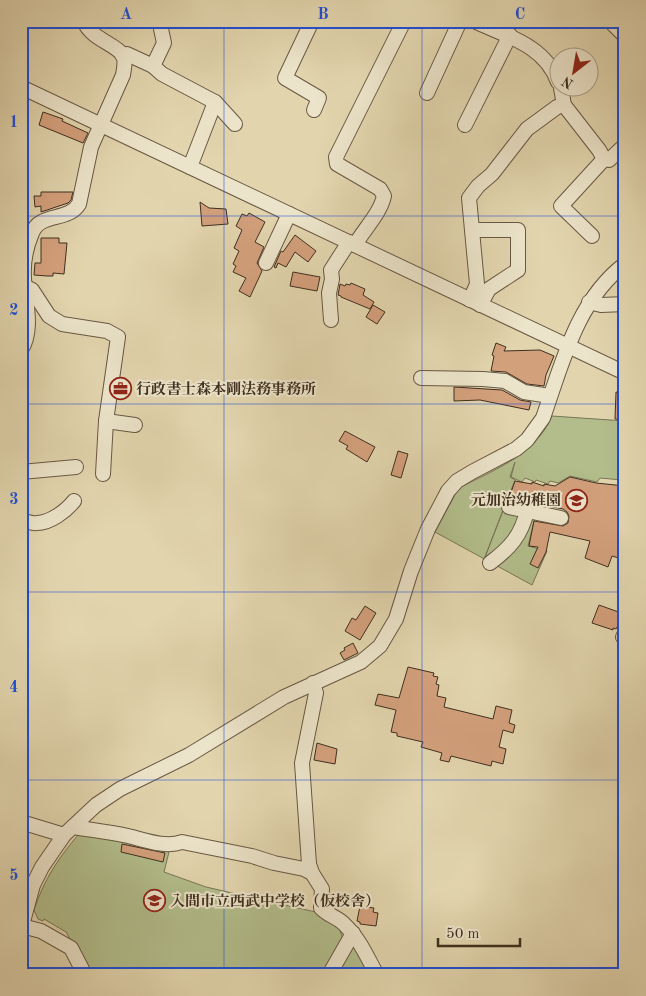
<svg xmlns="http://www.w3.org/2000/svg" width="646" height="996" font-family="'Old Standard TT','Noto Serif JP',serif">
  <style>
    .green { fill: #b2bd8b; stroke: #787655 }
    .building { fill: #d3a07c; stroke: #3f2f1f }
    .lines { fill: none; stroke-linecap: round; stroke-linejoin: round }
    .minor-casing { stroke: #685843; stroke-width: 16 }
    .minor { stroke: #ece4ca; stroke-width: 14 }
    .grid { fill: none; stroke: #1d4ed8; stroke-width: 1; stroke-opacity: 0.55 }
    .labels { text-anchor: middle; stroke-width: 4; stroke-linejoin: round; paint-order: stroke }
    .poi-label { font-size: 15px; font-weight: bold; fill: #3f2f1f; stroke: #ece4ca; text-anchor: start }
    .neatline { fill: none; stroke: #1d4ed8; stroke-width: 2 }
    .grid-label { font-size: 16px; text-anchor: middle; font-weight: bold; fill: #1d4ed8 }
  </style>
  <rect width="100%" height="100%" fill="#e2d5ae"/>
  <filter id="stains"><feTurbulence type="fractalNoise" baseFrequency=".004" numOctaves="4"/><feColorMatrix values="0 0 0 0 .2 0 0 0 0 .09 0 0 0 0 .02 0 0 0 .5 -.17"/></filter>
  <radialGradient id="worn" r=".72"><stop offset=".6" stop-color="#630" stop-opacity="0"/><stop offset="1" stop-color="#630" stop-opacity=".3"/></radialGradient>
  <g class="green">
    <path d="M552,416L625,421V458L622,480L600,478L597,482L570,476L558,483L550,481L548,484L536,480L535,482L525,478L522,482L511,477L515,462L510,477L515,480L485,557L503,510L535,517L528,546L547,551L532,585L435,532L456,493L463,486C490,472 521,460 540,436C545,430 549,423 552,416Z"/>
    <path d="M90,834L170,848L164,872L206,887L320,913L338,925L343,939L323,975H91L66,932L44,919L43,921L38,919L34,910C44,880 57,860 78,835Z"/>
    <polygon points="358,946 373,975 335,975 350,948"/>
  </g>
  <g class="building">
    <polygon points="43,112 63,119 62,121 88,133 83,143 39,125"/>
    <polygon points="41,192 73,192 71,200 68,203 41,212 41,206 35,207 34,196 41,196"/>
    <polygon points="200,202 209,208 226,209 228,224 202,226"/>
    <polygon points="249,213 265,222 255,242 264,247 257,263 262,271 250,297 239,291 246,278 233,272 236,266 233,264 239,251 234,248 242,230 236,226 242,214 247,216"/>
    <polygon points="295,235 316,251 308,262 295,252 286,267 278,263 276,268 274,267 281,251 283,252"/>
    <polygon points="41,238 59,238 59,243 67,243 64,274 53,273 53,276 47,276 34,275 35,263 41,263"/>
    <polygon points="293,272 320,277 317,291 290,286"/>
    <polygon points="351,283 365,289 363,295 374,302 370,309 341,297 341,296 338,295 340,284 345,286 346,284 350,285"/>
    <polygon points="373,305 385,312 377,324 366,317"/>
    <polygon points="496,343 506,347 504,351 540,350 554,356 546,375 544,386 527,384 506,372 491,371 494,356 492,355"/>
    <polygon points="454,387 502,390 520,400 531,402 529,410 480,400 454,401"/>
    <polygon points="616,392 625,394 625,420 615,419"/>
    <polygon points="345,431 375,447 367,462 346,449 348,446 339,441"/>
    <polygon points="398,451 408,454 401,478 391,475"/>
    <polygon points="570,477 596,483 625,486 625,498 619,498 618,520 625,521 625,560 612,556 608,567 585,558 590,541 550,532 546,552 538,568 530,564 538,547 529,546 534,521 563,526 568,523 569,516 567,512 563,509 509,498 515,481 532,484 532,482 544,486 544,484 555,486"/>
    <polygon points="599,605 624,614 616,629 613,628 613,630 592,623"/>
    <polygon points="365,606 376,613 360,640 345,631 352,618 356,620"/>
    <polygon points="353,643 358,653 344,660 340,653 345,650 344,648"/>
    <polygon points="408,667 434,673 433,676 438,677 436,684 439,685 437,696 446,698 444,707 493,719 496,706 512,710 509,723 515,725 513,733 503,730 499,747 506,749 503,764 492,761 491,766 451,756 449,762 440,760 442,753 421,747 423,742 397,736 397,733 391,732 396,710 375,705 378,694 399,698"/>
    <polygon points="317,743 337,749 335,764 314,760"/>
    <polygon points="122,844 165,853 163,862 121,852"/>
    <polygon points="360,906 374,908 373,912 378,913 376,926 360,924 360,922 357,921"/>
  </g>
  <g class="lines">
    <defs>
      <g id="minor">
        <polyline points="312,21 285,78 319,98 314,110"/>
        <path d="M474,21C506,36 545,45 558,82"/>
        <polyline points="610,21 625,36"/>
        <polyline points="122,55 127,54 153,66 162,74 215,102 235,124"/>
        <polyline points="153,66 164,43 161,29 164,21"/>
        <polyline points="21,87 625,373"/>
        <polyline points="561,88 564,105 599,150 604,159 609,160 625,145"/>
        <polyline points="427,93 460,21"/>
        <polyline points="465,125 510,35"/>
        <polyline points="190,167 215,102"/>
        <polyline points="472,230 518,230 518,270 489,289 480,305"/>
        <polyline points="592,236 561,206 604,159"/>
        <path d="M355,245C364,229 380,214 384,196L380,189L337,164L336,157L404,21"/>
        <polyline points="266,263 289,214"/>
        <polyline points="26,287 32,290 49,316 62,324 107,331 118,337 106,421 103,474"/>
        <polyline points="470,300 477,284 469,198 478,186 492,174 527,129 557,107 564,105"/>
        <polyline points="589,302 601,305 625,304"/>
        <polyline points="331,320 329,293 332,279 331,270 349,242"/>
        <path d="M21,350C34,330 25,301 24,278C23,263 26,247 32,233C40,212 68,222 79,204L91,147L123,75C124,68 126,61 123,55C114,43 91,39 84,21"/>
        <polyline points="421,378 483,379 505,381 524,392 550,396"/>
        <polyline points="106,421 135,425"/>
        <polyline points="21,472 76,467"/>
        <polyline points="509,507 561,518"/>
        <path d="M21,520C26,521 32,524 37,523C50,523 66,511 74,501"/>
        <path d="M490,563C510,548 521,536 527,511"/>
        <polyline points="623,637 625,633"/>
        <path d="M313,683L316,693L302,763L309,864L312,873L322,889L321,908C329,916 337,917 344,924C360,939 367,957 377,975"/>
        <polyline points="21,822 64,835"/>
        <path d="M73,827C91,830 110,832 128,836C145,840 165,848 182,842L252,856L274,863L304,869L312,873"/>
        <polyline points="22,926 41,931 71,948 85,975"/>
        <path d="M21,929L33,885L42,867L64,835L96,805L120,789L189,755L284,697L361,662L380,646L396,619L411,571L428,529L448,491L457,481L472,472L516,449L527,440L543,418C562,364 577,300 625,264"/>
        <polyline points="329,975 353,933"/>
      </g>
    </defs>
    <use href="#minor" class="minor-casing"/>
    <use href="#minor" class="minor"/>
  </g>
  <path class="grid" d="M224,21V975M422,21V975M21,216H625M21,404H625M21,592H625M21,780H625"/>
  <defs>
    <symbol id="office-ring" viewBox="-11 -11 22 22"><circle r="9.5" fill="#ece4ca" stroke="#8f2418" stroke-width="1.5"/><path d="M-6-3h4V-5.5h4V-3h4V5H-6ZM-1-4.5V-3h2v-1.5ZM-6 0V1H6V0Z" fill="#8f2418"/></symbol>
    <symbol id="school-ring" viewBox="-11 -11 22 22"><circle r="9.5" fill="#ece4ca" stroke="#8f2418" stroke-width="1.5"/><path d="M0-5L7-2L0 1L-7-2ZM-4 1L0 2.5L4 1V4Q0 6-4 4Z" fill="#8f2418"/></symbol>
  </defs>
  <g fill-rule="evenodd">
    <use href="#office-ring" x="108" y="376" width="25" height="25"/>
    <use href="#school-ring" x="564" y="488" width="25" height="25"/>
    <use href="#school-ring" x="142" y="888" width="25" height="25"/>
  </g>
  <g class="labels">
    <g class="poi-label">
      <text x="136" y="394">行政書士森本剛法務事務所</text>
      <text x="561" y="505" text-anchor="end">元加治幼稚園</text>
      <text x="170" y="906">入間市立西武中学校（仮校舎）</text>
    </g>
  </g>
  <rect width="646" height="996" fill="none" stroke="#e2d5ae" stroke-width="55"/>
  <g transform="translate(574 72) rotate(211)"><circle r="24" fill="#ece4ca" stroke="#a79c86"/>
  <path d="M0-4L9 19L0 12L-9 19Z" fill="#8f2418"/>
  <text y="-8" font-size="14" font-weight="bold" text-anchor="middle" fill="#3f2f1f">N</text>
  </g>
  <path d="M438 938v8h82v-8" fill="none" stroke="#3f2f1f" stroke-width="2.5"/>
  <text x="446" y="938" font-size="15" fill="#3f2f1f" stroke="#ece4ca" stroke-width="4" paint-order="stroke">50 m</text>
  <rect x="28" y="28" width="590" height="940" class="neatline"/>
  <g class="grid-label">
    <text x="126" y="19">A</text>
    <text x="323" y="19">B</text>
    <text x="520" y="19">C</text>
    <text x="14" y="127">1</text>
    <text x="14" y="315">2</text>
    <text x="14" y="504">3</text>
    <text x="14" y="692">4</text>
    <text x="14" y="880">5</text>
  </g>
  <rect width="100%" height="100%" filter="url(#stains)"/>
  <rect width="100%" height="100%" fill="url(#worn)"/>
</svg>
